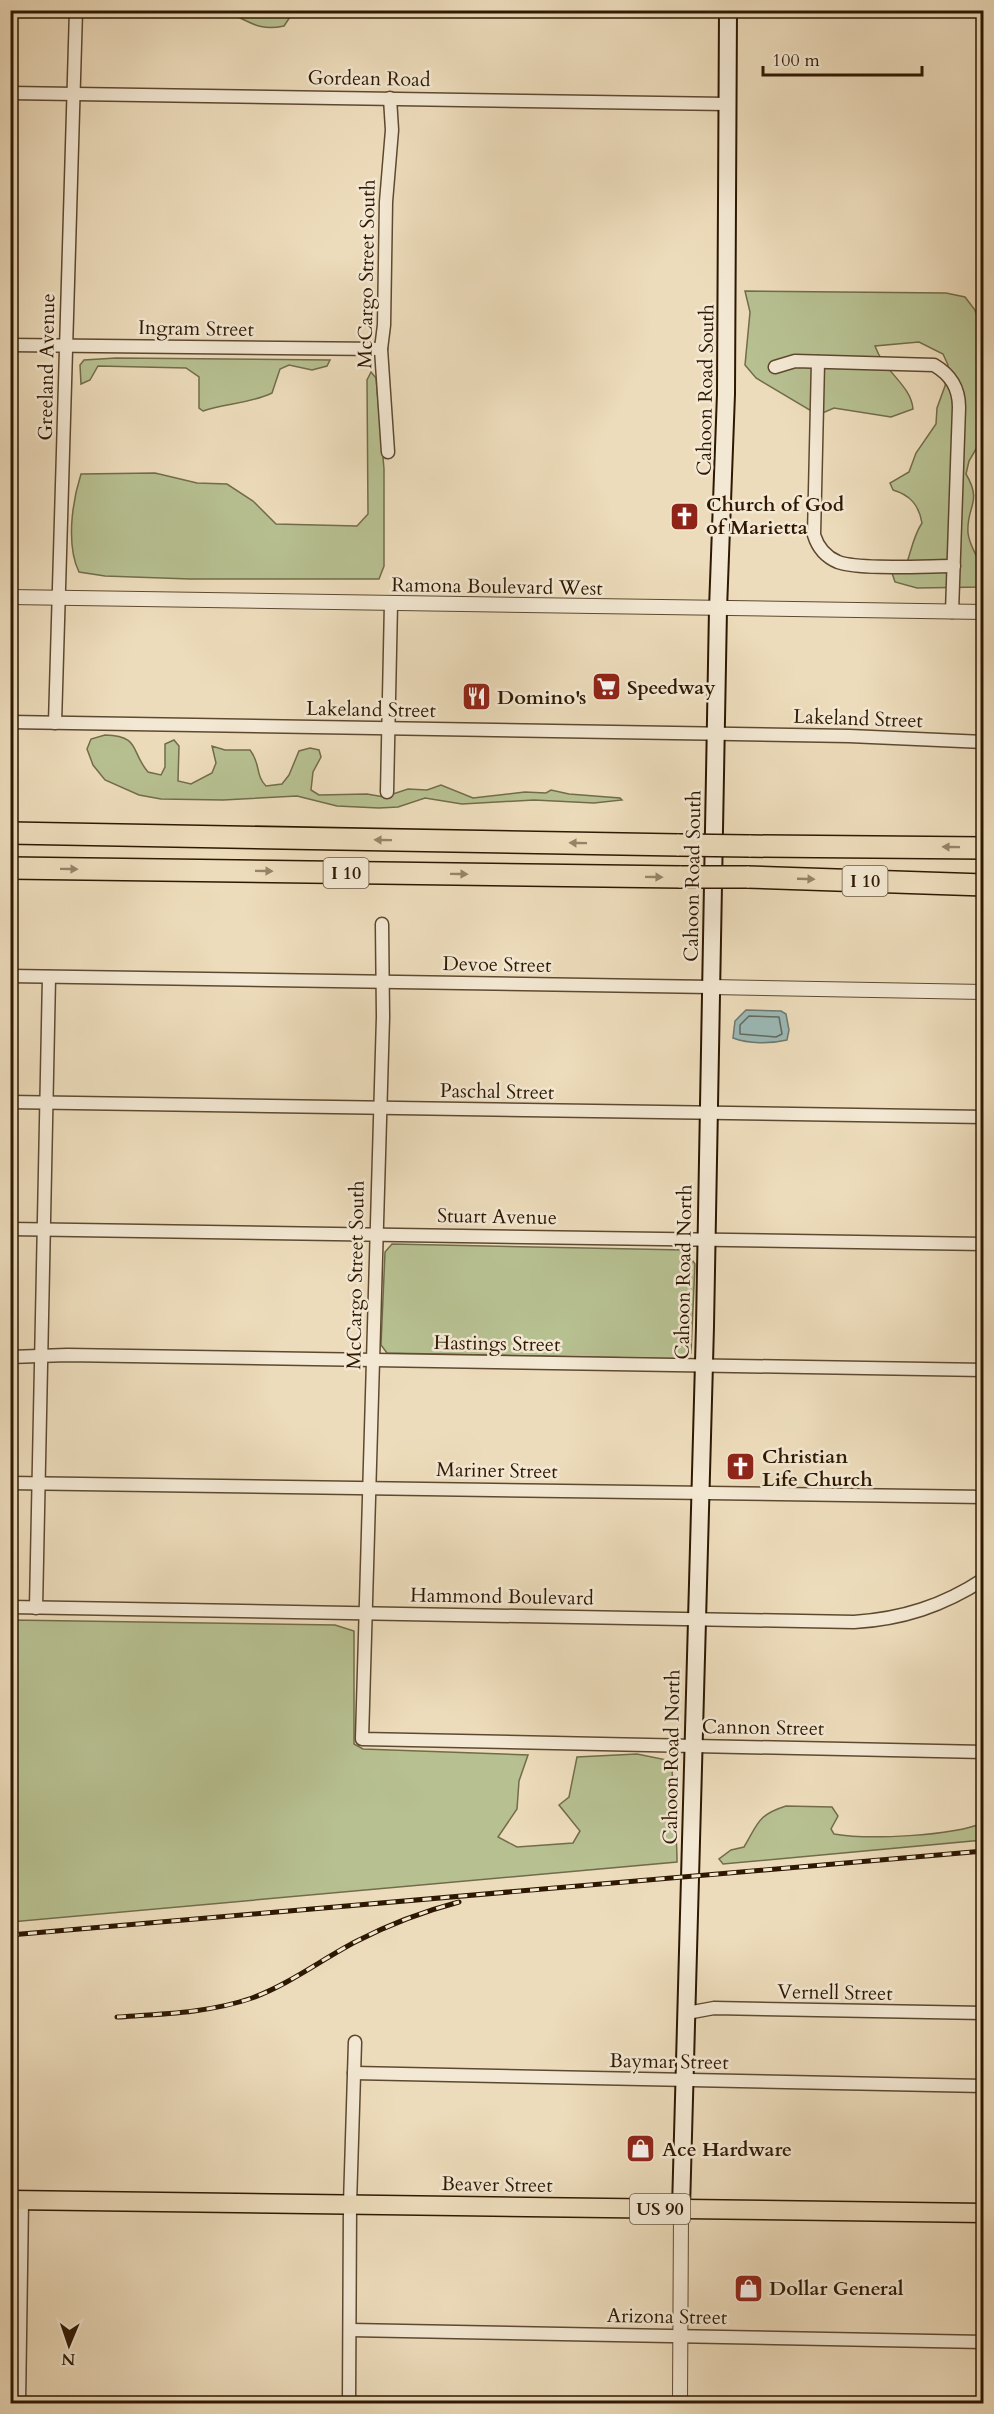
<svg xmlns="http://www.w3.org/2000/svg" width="994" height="2414" font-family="Cardo,serif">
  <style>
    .green { fill: #b7c091; stroke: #726c4a; stroke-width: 1.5 }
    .water { fill: #9bbab8; stroke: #6f796f; stroke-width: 1.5 }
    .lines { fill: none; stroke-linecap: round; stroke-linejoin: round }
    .shore { stroke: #64695d; stroke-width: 1.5 }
    .minor-casing { stroke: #5e4930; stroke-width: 15 }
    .tertiary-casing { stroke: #5e4930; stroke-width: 16 }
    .secondary-casing { stroke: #2e1802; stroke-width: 20 }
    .primary-casing { stroke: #2e1802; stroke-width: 21 }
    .motorway-casing { stroke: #2e1802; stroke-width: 24 }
    .minor { stroke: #f3e8d3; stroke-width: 12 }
    .tertiary { stroke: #f3e8d3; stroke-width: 14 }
    .secondary { stroke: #f3e8d3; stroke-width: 16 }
    .primary { stroke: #eddcbb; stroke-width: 18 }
    .motorway { stroke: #eddcbb; stroke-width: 21 }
    .rail-casing { stroke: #2e1802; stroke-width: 5 }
    .rail { stroke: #f3e8d3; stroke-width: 3; stroke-dasharray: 9; stroke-linecap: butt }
    .motorway-bridge-casing { stroke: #2e1802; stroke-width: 24; stroke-linecap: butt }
    .motorway-bridge { stroke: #eddcbb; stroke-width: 21 }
    .oneway { fill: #978468 }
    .labels { text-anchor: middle; stroke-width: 5; stroke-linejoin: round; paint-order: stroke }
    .shield { fill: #f3e8d3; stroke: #695641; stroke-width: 1.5 }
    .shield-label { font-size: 18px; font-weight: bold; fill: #2e1802 }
    .street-label { font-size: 20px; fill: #2e1802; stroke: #f3e8d3 }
    .poi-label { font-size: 20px; font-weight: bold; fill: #2e1802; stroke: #f3e8d3; text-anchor: start }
  </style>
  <rect width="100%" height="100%" fill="#eddcbb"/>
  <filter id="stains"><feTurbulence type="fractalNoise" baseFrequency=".00333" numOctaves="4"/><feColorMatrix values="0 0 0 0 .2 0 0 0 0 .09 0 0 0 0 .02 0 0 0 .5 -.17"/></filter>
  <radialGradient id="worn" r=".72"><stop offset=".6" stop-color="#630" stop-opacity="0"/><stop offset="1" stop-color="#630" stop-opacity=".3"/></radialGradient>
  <g class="green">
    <path d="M202,11H294L284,26C257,32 249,20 226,12L217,15Z"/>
    <path d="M745,291L946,293L965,297L975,310L983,335V437L969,461L966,474C983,503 966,506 968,533C970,553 989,566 982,587L917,588L895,582L892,573L904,571C911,554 912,538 922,523C919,505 910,495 893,490L890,483L909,472L916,453L936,424L937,408L945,386L948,365L943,354L919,342L875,346C884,372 911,385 913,409L891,417L834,408L818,415L756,378L745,365L750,312Z"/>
    <path d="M116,358L330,360L327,366L312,370L289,365L280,369L272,393C249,404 226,403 203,411L199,408V377L186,368L98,366L90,380L81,384L80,365L84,360Z"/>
    <path d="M371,372L376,378L384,469V566L379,579H190L105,576L79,572C66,545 72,502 81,474L155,473L197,483L227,484L253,501L276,524L357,526L368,514L367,380Z"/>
    <path d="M105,735C141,736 130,751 148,772L161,775L165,767V744L174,740L179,746L178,781L191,784L212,773L216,763L212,746L225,750H250C261,764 255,775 266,786L282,784L289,775L299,751L310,748L319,750L321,757L313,772L311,790L319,795L367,794L384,797L408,789L427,790L441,785L473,798L525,792L546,793L551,790L569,794L620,798L622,800L594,803L534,800L462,804L425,798L398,807L379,808L337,806L297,796L223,800L161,799L139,795L105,780L93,765L87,749L91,739Z"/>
    <polygon points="392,1244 685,1250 695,1264 691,1353 685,1359 387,1353 381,1345 385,1252"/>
    <path d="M11,1620L335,1625L354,1631V1744L363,1749L528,1755L519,1781L517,1809L498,1837L517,1847L573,1843L580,1831L559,1805L569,1797L577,1757L637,1754L672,1761C672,1795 677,1828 677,1862L11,1922Z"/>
    <path d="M786,1806L832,1807L838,1816L831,1829L834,1834C869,1840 951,1836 983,1823V1840L723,1864L719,1859L731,1850L744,1847C758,1824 757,1815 786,1806Z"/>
  </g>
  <path class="water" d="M746,1010L781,1011L786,1014L789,1030L787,1040C770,1044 749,1044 733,1038L735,1021Z"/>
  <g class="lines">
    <polygon class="shore" points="749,1016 779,1017 782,1034 776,1037 740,1034 740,1025"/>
    <defs>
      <g id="minor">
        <polyline points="10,93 727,104"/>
        <polyline points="10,345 381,349"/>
        <path d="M818,362L814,535C818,548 826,557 838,562C860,570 927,566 954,566"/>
        <path d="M775,367L795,361L934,365C951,375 959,388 959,407L952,612"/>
        <polyline points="388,452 381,349 384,325 386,202 392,130 390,98"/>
        <polyline points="10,722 849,736 984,742"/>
        <polyline points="55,723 76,10"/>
        <polyline points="387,792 391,603"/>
        <polyline points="382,924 383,1017 362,1739 984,1752"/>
        <polyline points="10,976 711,987"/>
        <polyline points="10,1102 984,1117"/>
        <polyline points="10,1229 984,1244"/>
        <polyline points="10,1357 67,1355 984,1370"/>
        <polyline points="10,1483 984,1497"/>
        <path d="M10,1607L854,1622C902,1619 943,1606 984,1579"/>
        <polyline points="36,1608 49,977"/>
        <polyline points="687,2013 714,2008 984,2013"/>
        <polyline points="354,2073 984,2086"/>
        <polyline points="350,2330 984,2342"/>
        <polyline points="19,2404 22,2200"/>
        <polyline points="349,2404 350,2204 355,2042"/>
      </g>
      <g id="tertiary">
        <polyline points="10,597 984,612"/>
        <polyline points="711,987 984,992"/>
        <polyline points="680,2404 681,2209"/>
      </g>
      <polyline id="secondary" points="681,2209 705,1326 718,609 726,394 728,10"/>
      <polyline id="primary" points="10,2200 984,2213"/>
      <g id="motorway">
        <polyline points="10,833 679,845"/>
        <polyline points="749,846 984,848"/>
        <polyline points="10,868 681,877"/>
        <polyline points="747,877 984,885"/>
      </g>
    </defs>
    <use href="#minor" class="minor-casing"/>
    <use href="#tertiary" class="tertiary-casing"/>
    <use href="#secondary" class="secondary-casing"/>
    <use href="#primary" class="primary-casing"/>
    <use href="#motorway" class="motorway-casing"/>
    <use href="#minor" class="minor"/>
    <use href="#tertiary" class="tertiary"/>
    <use href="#secondary" class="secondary"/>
    <use href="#primary" class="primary"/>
    <use href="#motorway" class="motorway"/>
    <defs>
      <g id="rail">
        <polyline points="10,1935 984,1851"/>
        <path d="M117,2017C162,2014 209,2013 252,1998C290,1984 322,1959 357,1941C388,1925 425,1911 459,1902"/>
      </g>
    </defs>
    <use href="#rail" class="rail-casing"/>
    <use href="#rail" class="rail"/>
    <defs>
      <g id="motorway-bridge">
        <polyline points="679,845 749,846"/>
        <polyline points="681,877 747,877"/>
      </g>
    </defs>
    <use href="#motorway-bridge" class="motorway-bridge-casing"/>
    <use href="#motorway-bridge" class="motorway-bridge"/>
  </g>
  <defs><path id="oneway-solid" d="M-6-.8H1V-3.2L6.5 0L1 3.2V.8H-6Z" transform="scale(1.5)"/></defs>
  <g class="oneway">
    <use href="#oneway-solid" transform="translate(383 840) rotate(-179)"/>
    <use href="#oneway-solid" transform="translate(578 843) rotate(-179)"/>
    <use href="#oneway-solid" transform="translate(951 847) rotate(-179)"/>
    <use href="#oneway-solid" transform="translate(69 869) rotate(1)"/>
    <use href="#oneway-solid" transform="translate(264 871) rotate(1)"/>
    <use href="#oneway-solid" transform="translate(459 874) rotate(1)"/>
    <use href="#oneway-solid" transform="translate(654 877) rotate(1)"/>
    <use href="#oneway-solid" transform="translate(806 879) rotate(2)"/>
  </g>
  <defs>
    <symbol id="church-square" viewBox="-11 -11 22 22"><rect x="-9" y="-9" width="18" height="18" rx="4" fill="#8f2418" stroke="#f3e8d3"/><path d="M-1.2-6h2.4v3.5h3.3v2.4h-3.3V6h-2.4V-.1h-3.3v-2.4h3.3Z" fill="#fff"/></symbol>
    <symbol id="supermarket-square" viewBox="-11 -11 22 22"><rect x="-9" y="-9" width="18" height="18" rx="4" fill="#8f2418" stroke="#f3e8d3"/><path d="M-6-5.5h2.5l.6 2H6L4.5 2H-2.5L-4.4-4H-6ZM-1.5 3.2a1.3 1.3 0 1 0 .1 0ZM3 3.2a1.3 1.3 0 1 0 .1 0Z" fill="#fff"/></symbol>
    <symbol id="restaurant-square" viewBox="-11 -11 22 22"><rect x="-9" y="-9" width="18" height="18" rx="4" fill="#8f2418" stroke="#f3e8d3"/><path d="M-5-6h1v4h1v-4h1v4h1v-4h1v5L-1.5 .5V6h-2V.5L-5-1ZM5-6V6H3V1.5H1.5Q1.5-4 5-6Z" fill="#fff"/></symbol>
    <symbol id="shop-square" viewBox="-11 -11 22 22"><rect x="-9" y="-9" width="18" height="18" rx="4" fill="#8f2418" stroke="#f3e8d3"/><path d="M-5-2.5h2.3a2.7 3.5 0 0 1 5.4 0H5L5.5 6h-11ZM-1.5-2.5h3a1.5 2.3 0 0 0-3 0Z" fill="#fff"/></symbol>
  </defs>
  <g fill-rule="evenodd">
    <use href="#church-square" x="668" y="500" width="33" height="33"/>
    <use href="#supermarket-square" x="590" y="670" width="33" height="33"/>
    <use href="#restaurant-square" x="460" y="680" width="33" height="33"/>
    <use href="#church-square" x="724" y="1450" width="33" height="33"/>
    <use href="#shop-square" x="624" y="2132" width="33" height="33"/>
    <use href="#shop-square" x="732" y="2272" width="33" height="33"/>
  </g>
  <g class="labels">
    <g class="shield">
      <rect x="323.5" y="858" width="45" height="30" rx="4.5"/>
      <rect x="842.5" y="866" width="45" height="30" rx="4.5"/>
      <rect x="630" y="2194" width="60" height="30" rx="4.5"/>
    </g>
    <g class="shield-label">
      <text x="346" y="879">I 10</text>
      <text x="865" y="887">I 10</text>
      <text x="660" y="2215">US 90</text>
    </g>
    <g class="street-label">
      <text transform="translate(369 78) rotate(1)" y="7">Gordean Road</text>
      <text transform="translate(366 274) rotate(-89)" y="7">McCargo Street South</text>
      <text transform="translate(196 328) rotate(1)" y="7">Ingram Street</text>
      <text transform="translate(46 367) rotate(-89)" y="7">Greeland Avenue</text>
      <text transform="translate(705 390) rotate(-89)" y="7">Cahoon Road South</text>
      <text transform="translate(497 586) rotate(1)" y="7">Ramona Boulevard West</text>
      <text transform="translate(371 709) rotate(1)" y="7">Lakeland Street</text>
      <text transform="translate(858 718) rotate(2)" y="7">Lakeland Street</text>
      <text transform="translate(692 876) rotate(-89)" y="7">Cahoon Road South</text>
      <text transform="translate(497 964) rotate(1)" y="7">Devoe Street</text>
      <text transform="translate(497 1091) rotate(1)" y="7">Paschal Street</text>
      <text transform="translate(497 1216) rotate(1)" y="7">Stuart Avenue</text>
      <text transform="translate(683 1272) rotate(-89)" y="7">Cahoon Road North</text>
      <text transform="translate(355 1275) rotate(-89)" y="7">McCargo Street South</text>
      <text transform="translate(497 1343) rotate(1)" y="7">Hastings Street</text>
      <text transform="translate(497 1470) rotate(1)" y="7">Mariner Street</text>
      <text transform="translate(502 1596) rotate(1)" y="7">Hammond Boulevard</text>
      <text transform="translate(763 1727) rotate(1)" y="7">Cannon Street</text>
      <text transform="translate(671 1757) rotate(-89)" y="7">Cahoon Road North</text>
      <text transform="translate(835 1992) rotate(1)" y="7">Vernell Street</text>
      <text transform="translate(669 2061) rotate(1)" y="7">Baymar Street</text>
      <text transform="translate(497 2184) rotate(1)" y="7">Beaver Street</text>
      <text transform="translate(667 2316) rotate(1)" y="7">Arizona Street</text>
    </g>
    <g class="poi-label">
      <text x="706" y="511">Church of God<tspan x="706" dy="23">of Marietta</tspan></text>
      <text x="627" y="694">Speedway</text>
      <text x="497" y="704">Domino's</text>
      <text x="762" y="1463">Christian<tspan x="762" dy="23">Life Church</tspan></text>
      <text x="662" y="2156">Ace Hardware</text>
      <text x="769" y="2295">Dollar General</text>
    </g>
  </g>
  <rect width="994" height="2414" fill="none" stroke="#eddcbb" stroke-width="36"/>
  <rect x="12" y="12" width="970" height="2390" fill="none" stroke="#2e1802" stroke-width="3"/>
  <rect x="18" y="18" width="958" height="2378" fill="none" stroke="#2e1802" stroke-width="1.5"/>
  <g transform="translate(69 2345) rotate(182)" stroke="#f3e8d3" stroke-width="4.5" paint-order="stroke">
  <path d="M0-4.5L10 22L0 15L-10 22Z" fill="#2e1802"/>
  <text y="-9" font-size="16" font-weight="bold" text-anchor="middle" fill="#2e1802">N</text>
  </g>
  <path d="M763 66v9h159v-9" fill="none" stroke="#2e1802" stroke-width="3"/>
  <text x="772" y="66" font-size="18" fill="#2e1802" stroke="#f3e8d3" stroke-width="4.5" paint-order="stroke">100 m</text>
  <rect width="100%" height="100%" filter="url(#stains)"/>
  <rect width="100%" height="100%" fill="url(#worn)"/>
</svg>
